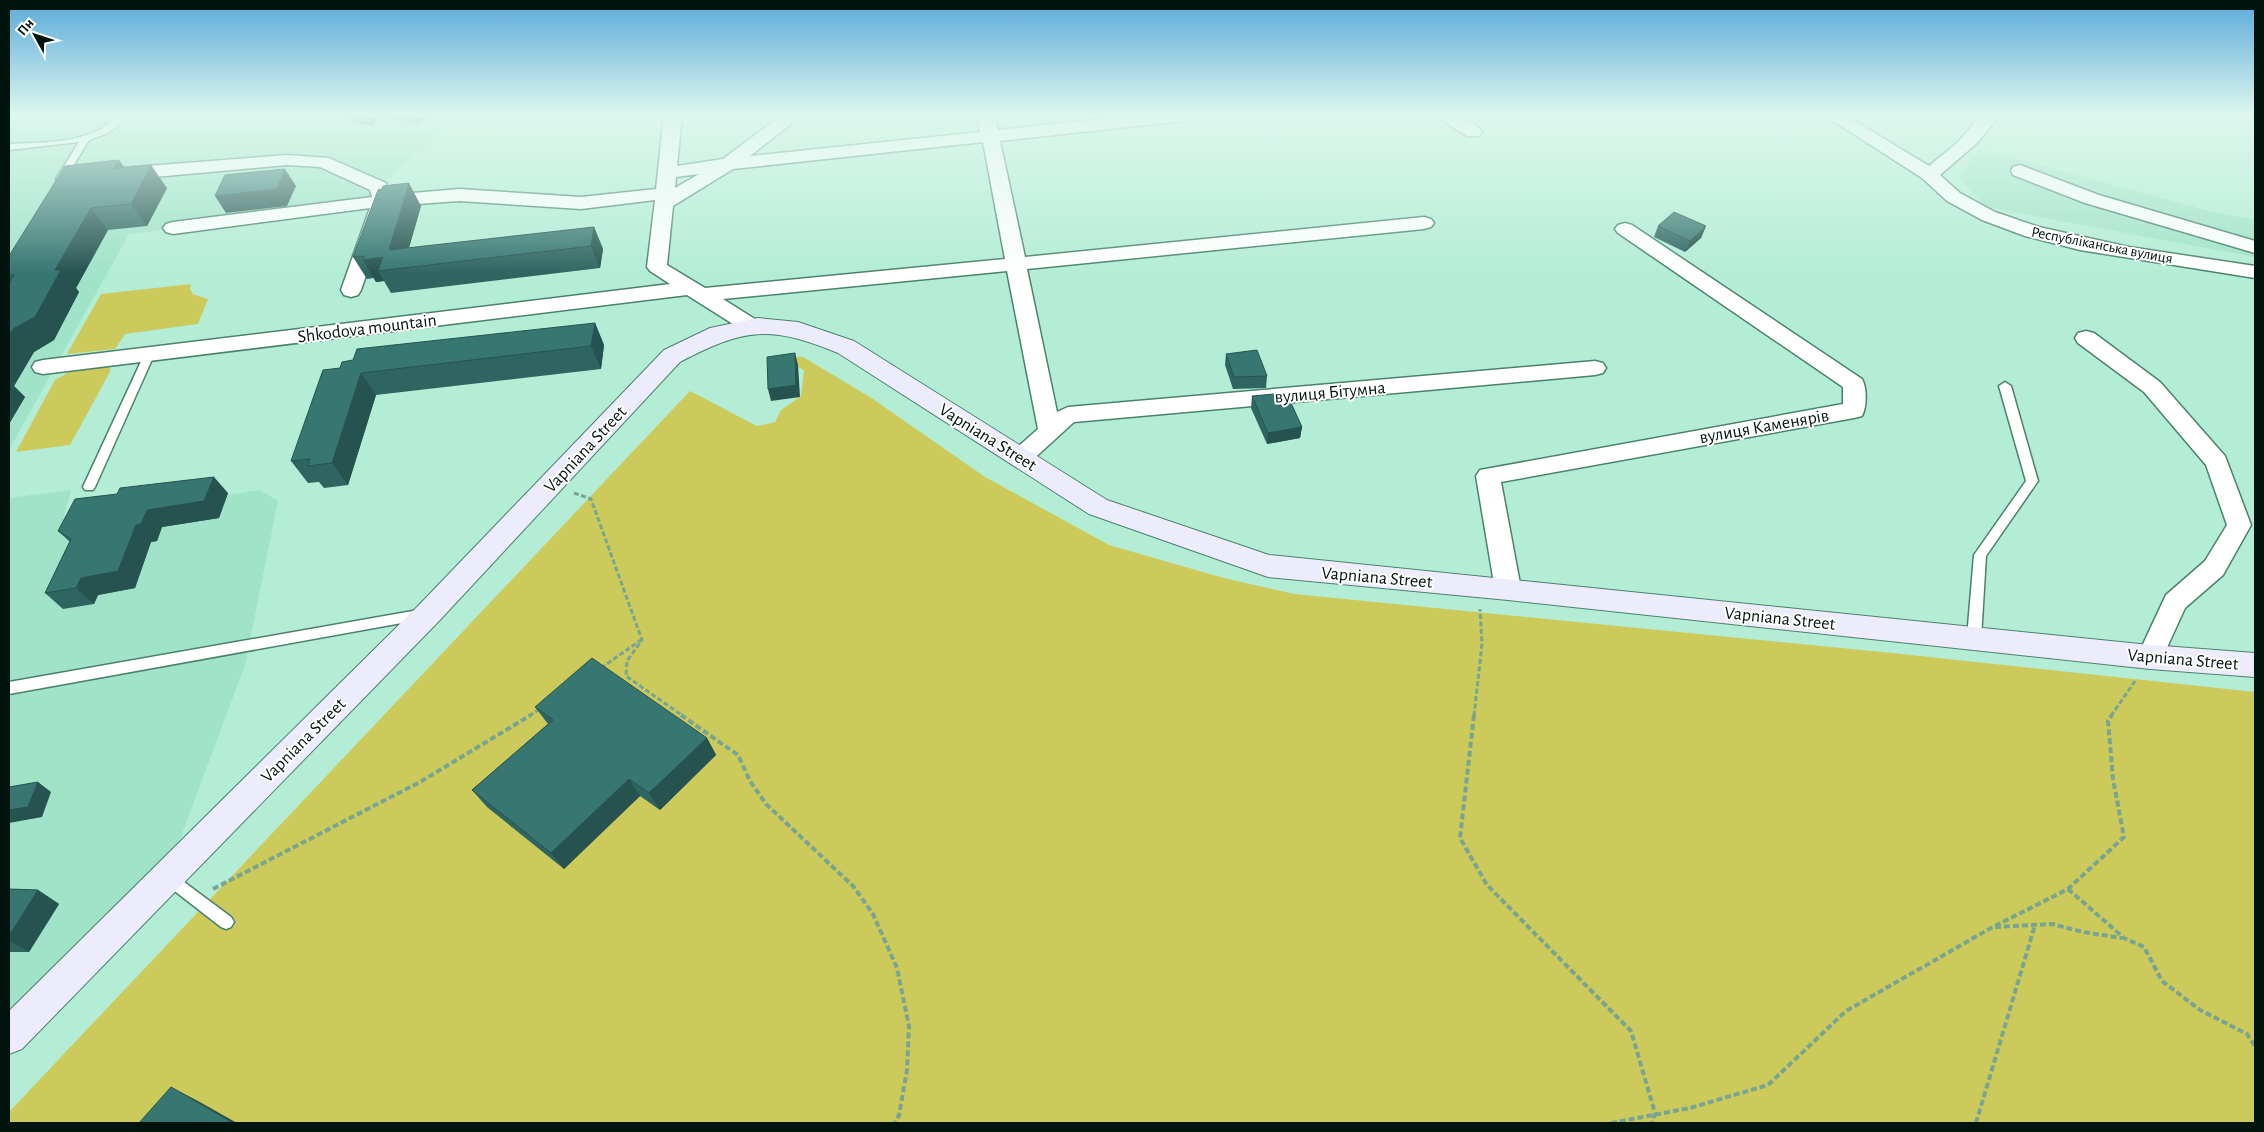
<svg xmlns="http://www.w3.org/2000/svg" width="2264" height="1132" font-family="'Alegreya Sans',sans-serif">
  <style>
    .built { fill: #a1e3c9 }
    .green { fill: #ccca5b }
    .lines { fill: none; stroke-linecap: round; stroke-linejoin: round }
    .lane-casing { stroke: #4b816d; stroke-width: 3 }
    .street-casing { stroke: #4b816d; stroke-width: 3 }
    .secondary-casing { stroke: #4b816d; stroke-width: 2 }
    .path-far1 { stroke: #78a492; stroke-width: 3; stroke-dasharray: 5 2.5; stroke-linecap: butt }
    .path { stroke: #78a492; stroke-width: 4; stroke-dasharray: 6 3; stroke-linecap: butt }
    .lane { fill: #fff; fill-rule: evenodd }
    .street { fill: #fff; fill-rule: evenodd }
    .secondary { fill: #edecfc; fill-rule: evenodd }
    .wall { fill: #2f6561 }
    .shaded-wall { fill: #26534f }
    .building { fill: #377671; stroke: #26534f }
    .labels { text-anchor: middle; stroke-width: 4; stroke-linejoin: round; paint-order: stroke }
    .far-street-label { font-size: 15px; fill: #00130c; stroke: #fff }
    .street-label { font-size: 18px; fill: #00130c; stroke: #fff }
  </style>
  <rect width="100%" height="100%" fill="#b4edd6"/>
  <g class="built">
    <polygon points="9,115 463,115 356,205 129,234 9,450"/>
    <polygon points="1979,149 2213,212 2255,220 2255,257 1987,207 1958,178"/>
    <polygon points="71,490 63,520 260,490 278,501 245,665 177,847 9,1011 9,498"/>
  </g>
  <g class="green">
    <polygon points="191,284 190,289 193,294 208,299 198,324 125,334 115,349 67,354 101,294"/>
    <polygon points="776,356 803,357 870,397 985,477 1109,545 1220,577 1294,594 1892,653 2255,692 2255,1123 9,1123 9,1112 690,391 757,426 775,422 781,410 801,396 804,370"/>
    <polygon points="100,366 110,367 110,372 70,445 16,452 55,380 71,371"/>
  </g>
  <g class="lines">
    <defs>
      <g id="lane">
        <path d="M117,115H126L117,127L105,134L89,140L64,181L61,182L56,179L79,142L9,150V144C44,142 92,145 117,115Z"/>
        <polygon points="149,351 154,355 95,487 93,490 85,490 83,487 144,355"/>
        <polygon points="2005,382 2011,386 2038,481 1986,556 1981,638 1983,643 1981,647 1976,648 1971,647 1967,638 1974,555 2026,481 1999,386"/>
        <polygon points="424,609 429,610 430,614 429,618 424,619 9,694 9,682"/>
        <polygon points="168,870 231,917 234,922 231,927 226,929 221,927 163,882 160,877 163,872"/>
      </g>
      <g id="street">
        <path d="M664,115H682L677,166L723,159L782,115H802L750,156L980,132L977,115H995L998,130L1137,115H1199L1191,120L1000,141L1025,257L1424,217L1431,219L1434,223L1431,227L1424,229L1027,269L1057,412L1068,407L1595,361L1603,363L1606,368L1603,373L1595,375L1074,422L1028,464L1020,466L1012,464L1008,458L1012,452L1038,429L1007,271L723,299L758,321L762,326L758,331L751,333L744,331L687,295L43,374L35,372L32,367L35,362L43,360L670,284L650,271L647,267L655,200L581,209L459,201L390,206L361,290L358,295L351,297L344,295L341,290L370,208L173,234L166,232L163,228L166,224L173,222L372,197L370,190L320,167L287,165L121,180L114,178L112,174L114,170L121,168L287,155L329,158L386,183L390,195L459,189L581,197L656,189ZM983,142L1005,259L705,288L667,265L673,206L733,169ZM699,174L675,188L676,177Z"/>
        <path d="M1434,115C1450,115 1471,117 1482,132L1479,136H1467Z"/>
        <polygon points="1824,115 1845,115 1929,166 1957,143 1982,115 2000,115 1977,143 1940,175 1960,193 1995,212 2039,227 2129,247 2255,266 2255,278 2080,250 2025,236 1982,220 1947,201 1922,178"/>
        <polygon points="2020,165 2099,195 2255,241 2255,253 2085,203 2013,175 2011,171 2013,167"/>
        <path d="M1625,223L1632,225L1862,379C1867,388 1867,406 1862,416L1854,418L1501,482L1521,589L1517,596L1508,599L1499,596L1495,589L1476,476L1480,470L1843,404V387L1618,233L1615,229L1618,225Z"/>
        <polygon points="2086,331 2094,333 2160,382 2225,456 2251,525 2223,575 2185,608 2159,665 2150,668 2141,665 2137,657 2166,595 2205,561 2227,525 2206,465 2144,392 2078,343 2075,338 2078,333"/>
      </g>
      <path id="secondary" d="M758,318L798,322L854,341L1107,500L1269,555L2150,645L2255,653V677L2150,669L1508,600L1268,577L1089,514L838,353C770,325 745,328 680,362L439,621L22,1049L9,1054V1011L419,605L664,350L710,328Z"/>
    </defs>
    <use href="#lane" class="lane-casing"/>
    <use href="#street" class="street-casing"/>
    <use href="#secondary" class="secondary-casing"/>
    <g class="path-far1">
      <polyline points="574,493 591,499 642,640 627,661 626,676 683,716"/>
      <polyline points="601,668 641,640"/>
      <polyline points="529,716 540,709"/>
      <polyline points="1474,716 1482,644 1480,609"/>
      <polyline points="2111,716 2135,681"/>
    </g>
    <g class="path">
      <polyline points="681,715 738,755 750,781 766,804 853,886 873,914 897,968 909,1026 907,1070 899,1115 895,1123"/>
      <polyline points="1474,715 1460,838 1487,885 1631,1031 1655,1113 1652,1123"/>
      <polyline points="213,889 420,782 531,715"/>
      <polyline points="2068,889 2124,938 2144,947 2162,981 2200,1010 2247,1034 2255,1046"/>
      <polyline points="1995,927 2052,924 2083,932 2122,938"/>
      <polyline points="1611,1123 1690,1108 1768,1085 1846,1011 1991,928 2068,889 2124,837 2113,779 2108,721 2112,715"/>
      <polyline points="1976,1123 2035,925"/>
    </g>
    <use href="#lane" class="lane"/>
    <use href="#street" class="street"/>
    <use href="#secondary" class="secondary"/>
  </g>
  <g class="wall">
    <polygon points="344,115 429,115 419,124 381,118 372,126 347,121"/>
    <polygon points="119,160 124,168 167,188 147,226 108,230 76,288 79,292 54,340 34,352 14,386 25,397 9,424 9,256"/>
    <polygon points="421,206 409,248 594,227 603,249 600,268 391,293 384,281 376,282 374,278 367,279 353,257"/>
    <polygon points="1658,226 1706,226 1701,238 1685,252 1654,237"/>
    <polygon points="595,323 604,345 601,369 376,395 348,485 324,488 319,482 308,483 291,461 340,368"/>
    <polygon points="1226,354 1267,376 1266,388 1233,389 1225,365"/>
    <polygon points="1252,396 1278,406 1302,427 1300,438 1267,444 1251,408"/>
    <polygon points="228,493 219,518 162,527 157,541 151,542 135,588 98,595 94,604 63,609 45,593 70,542 58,531"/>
    <polygon points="535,707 707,738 716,755 660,810 640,796 564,869 487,807 472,790 548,724"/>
    <polygon points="9,889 38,890 59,904 29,952 9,952"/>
  </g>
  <g class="shaded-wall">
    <polygon points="367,115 380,115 381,118 372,126"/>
    <polygon points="415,115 429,115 419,124"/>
    <polygon points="119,160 135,182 113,169"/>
    <polygon points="151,165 167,188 147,226 131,204"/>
    <polygon points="285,169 296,186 287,206 226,213 215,196"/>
    <polygon points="409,183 421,206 403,268 389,250"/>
    <polygon points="91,208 108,230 76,288 79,292 54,340 34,352 14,386 25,397 9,424 9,337 13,329 55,270"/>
    <polygon points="1706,226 1701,238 1685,252 1690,241"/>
    <polygon points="594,227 603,249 600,268 591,246"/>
    <polygon points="383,257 378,271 384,281 376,282 363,260"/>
    <polygon points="595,323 604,345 601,369 591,346"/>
    <polygon points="795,353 798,365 800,397 771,401 768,389"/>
    <polygon points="361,373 376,395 348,485 332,463"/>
    <polygon points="1302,427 1300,438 1267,444 1268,433"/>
    <polygon points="214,477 228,493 219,518 162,527 157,541 151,542 135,588 98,595 94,604 76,588 81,578 136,525 147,510"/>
    <polygon points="707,738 716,755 660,810 649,793"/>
    <polygon points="629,779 640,796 564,869 551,853"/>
    <polygon points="38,782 51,792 42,817 9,823 9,810"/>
    <polygon points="38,890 59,904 29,952 9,941 9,936"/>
    <polygon points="171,1087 198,1101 237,1123 233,1123"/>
  </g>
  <g class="building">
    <polygon points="119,160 113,169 151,165 131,204 91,208 55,270 61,270 35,317 13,329 9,337 9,283 14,275 9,275 9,256 65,166"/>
    <polygon points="285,169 277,189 215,196 225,175"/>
    <polygon points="409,183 389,250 594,227 591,246 378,271 383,257 363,260 364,256 353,257 378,190 382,189 383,186"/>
    <polygon points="1674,212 1706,226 1690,241 1658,226"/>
    <polygon points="595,323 591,346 361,373 332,463 308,466 310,459 291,461 323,370 340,368 342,362 353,360 357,349"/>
    <polygon points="1257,350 1267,376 1234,377 1226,354"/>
    <polygon points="795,353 796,385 768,389 767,357"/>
    <polygon points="1274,394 1278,406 1291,403 1302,427 1268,433 1252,396"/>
    <polygon points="214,477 204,501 147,510 141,524 136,525 118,571 81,578 76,588 45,593 71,539 58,531 75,499 117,494 120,488"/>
    <polygon points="592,658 707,738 649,793 629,779 551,853 472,790 553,720 535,707"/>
    <polygon points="38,782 28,807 9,810 9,787"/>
    <polygon points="9,889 38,890 9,936"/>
    <polygon points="171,1087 233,1123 139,1123"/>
  </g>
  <linearGradient id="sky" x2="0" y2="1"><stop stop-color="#5aaada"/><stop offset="0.42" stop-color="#ddf7ed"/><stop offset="1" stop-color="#ddf7ed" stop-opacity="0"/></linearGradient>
  <rect width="2264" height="274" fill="url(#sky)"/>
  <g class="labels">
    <g class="far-street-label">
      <text transform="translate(2102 245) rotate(11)" y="5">Республіканська вулиця</text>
    </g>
    <g class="street-label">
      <text transform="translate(367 328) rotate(-7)" y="6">Shkodova mountain</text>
      <text transform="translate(1330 392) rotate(-5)" y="6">вулиця Бітумна</text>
      <text transform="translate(1764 426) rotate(-10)" y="6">вулиця Каменярів</text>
      <text transform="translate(988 437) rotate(32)" y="6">Vapniana Street</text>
      <text transform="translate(585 449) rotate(-47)" y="6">Vapniana Street</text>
      <text transform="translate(1377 577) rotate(5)" y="6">Vapniana Street</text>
      <text transform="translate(1780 618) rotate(6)" y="6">Vapniana Street</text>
      <text transform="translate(2183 659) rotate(5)" y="6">Vapniana Street</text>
      <text transform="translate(303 740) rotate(-45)" y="6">Vapniana Street</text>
    </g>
  </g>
  <rect width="2264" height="1132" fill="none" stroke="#00130c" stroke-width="20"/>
  <g transform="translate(35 35) rotate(310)" stroke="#ffffff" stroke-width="4" paint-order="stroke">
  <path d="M0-4L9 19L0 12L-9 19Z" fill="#00130c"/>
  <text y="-8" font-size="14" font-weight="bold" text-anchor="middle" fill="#00130c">Пн</text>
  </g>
</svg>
